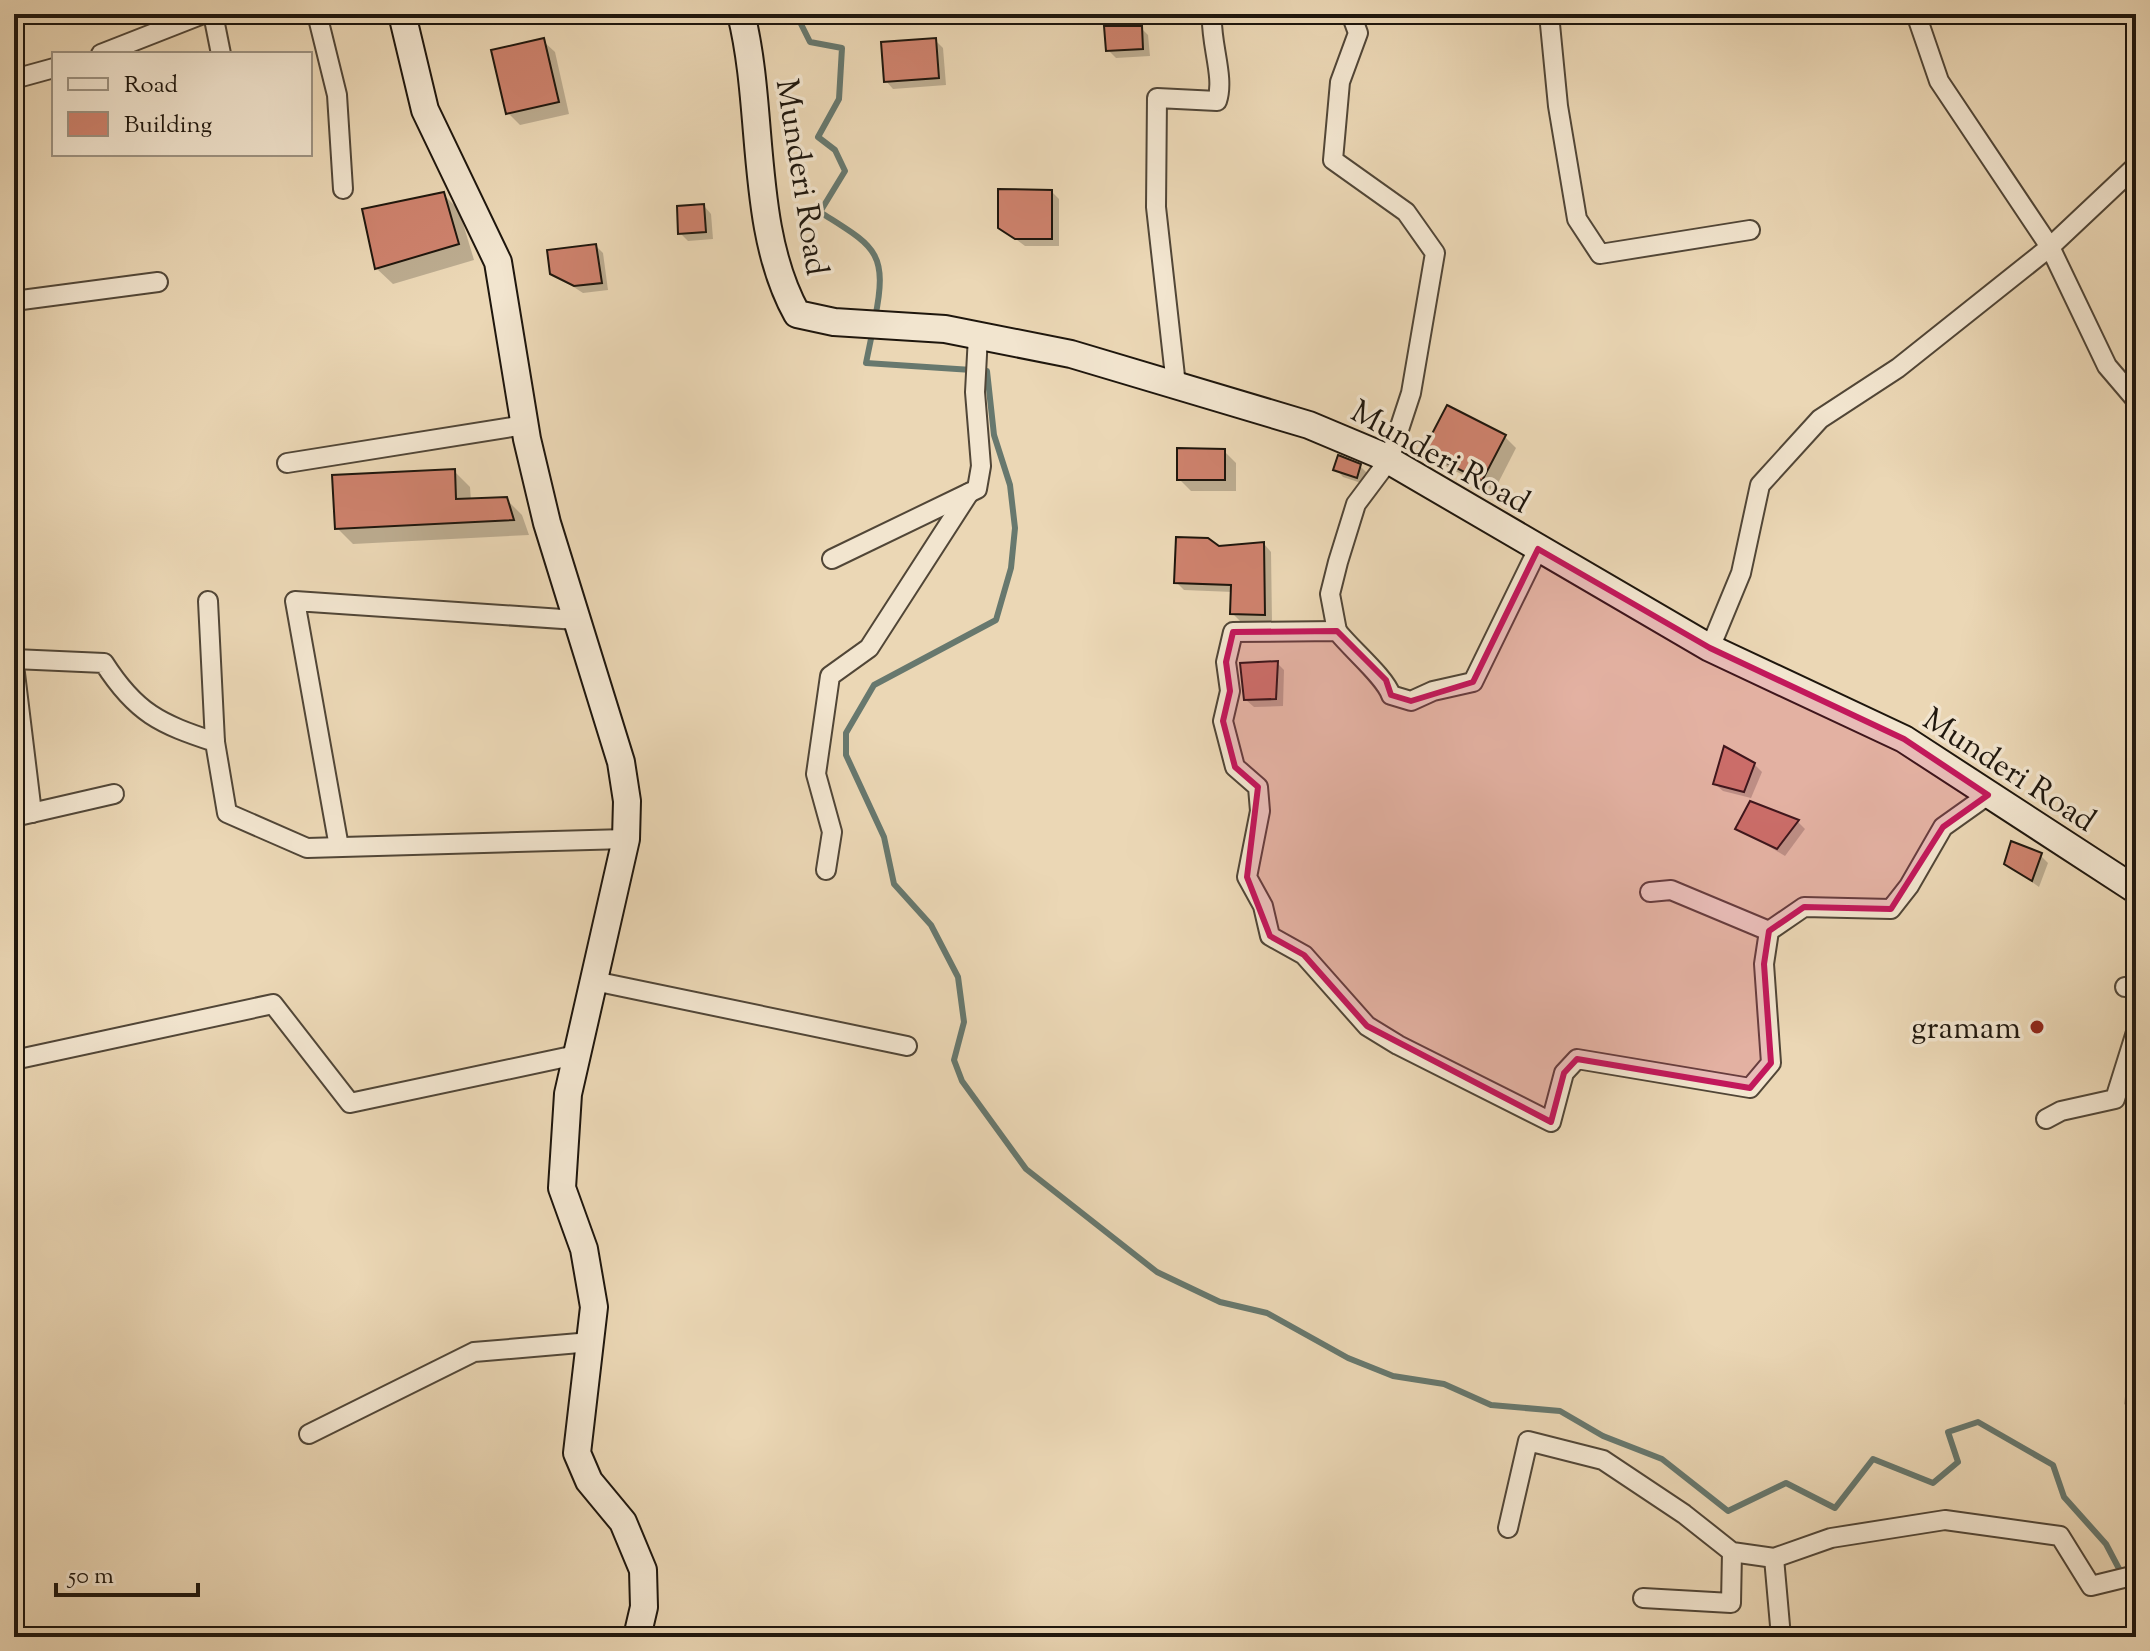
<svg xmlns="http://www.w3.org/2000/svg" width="2150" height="1651" font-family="'Sorts Mill Goudy',serif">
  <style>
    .shadow { fill: #0003 }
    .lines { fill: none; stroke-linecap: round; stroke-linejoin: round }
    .stream { stroke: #67786e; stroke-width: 6 }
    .building { fill: #ce826d; stroke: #1e160d; stroke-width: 2 }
    .street-casing { stroke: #514637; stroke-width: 22 }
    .secondary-casing { stroke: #1e160d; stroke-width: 30 }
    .street { stroke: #f2e5cf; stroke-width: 18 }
    .secondary { stroke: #f2e5cf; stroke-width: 26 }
    .marked { fill: #c2185b; fill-opacity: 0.2; stroke: #c2185b; stroke-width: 6; stroke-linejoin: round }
    .poi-dot { fill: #8f2418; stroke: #f2e5cf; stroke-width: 3 }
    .labels { text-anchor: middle; stroke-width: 7; stroke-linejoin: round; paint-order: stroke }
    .street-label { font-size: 32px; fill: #1e160d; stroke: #f2e5cf }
    .poi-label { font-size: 32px; fill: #1e160d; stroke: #f2e5cf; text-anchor: end }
  </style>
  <rect width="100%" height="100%" fill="#ebd7b5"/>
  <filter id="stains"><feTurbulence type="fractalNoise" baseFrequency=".0025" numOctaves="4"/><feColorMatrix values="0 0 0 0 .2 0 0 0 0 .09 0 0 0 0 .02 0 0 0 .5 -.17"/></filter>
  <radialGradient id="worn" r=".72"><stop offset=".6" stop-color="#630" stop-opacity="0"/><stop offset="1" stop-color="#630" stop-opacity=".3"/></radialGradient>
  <g class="shadow">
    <polygon points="1141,28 1148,35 1150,56 1116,58 1108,50"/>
    <polygon points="935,40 943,48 946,85 893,89 886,81"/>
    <polygon points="543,41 555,52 569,114 520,125 508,113"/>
    <polygon points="1052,192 1059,199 1059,246 1025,246 1000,227"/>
    <polygon points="443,194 459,210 474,260 393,284 376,268"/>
    <polygon points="704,206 711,214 713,239 688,241 680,233"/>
    <polygon points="596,246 603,253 608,290 583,293 552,273"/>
    <polygon points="1505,437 1516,448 1494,491 1438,462 1426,451"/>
    <polygon points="1224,451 1236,463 1236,491 1191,491 1179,479"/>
    <polygon points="1360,466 1368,474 1364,484 1343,477 1336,469"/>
    <polygon points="454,471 470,487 471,501 506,499 522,515 529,535 353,544 337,528"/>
    <polygon points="1264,544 1271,552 1272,622 1240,621 1232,613 1233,592 1184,590 1176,582 1219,548"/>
    <polygon points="1277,663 1284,670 1283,706 1254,707 1246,700"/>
    <polygon points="1754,764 1762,772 1751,798 1723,791 1715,784"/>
    <polygon points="1797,821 1805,829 1785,856 1738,828"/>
    <polygon points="2040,855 2048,863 2039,887 2006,863"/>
    <polygon points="2127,1381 2136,1382 2136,1413 2124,1404"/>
  </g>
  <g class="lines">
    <g class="stream">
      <path d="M796,14L810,42L842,48L839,99L818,137L835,150L845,171L820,212C873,246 889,250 875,318"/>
      <polyline points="873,329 866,363 987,371 994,435 1010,485 1015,528 1011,568 996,620 874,685 846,733 846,755 884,837 894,884 931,925 958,977 964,1022 954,1060 962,1081 1026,1169 1157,1272 1220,1302 1267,1313 1348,1358 1393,1376 1444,1384 1491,1405 1560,1411 1603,1436 1662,1459 1728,1511 1786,1483 1835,1508 1873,1459 1933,1483 1958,1462 1948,1432 1978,1422 2053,1465 2064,1497 2106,1544 2136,1601"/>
    </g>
  </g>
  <g class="building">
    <polygon points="1104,26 1142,26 1143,49 1106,51"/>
    <polygon points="544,38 559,102 506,114 491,50"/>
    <polygon points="936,38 939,78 884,82 881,42"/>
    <polygon points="998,189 1052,190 1052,239 1015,239 998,228"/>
    <polygon points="444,192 459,244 375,269 362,209"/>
    <polygon points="704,204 706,232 678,234 677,206"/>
    <polygon points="596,244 602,283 574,286 550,274 547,250"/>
    <polygon points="1447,405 1506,435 1482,481 1423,451"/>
    <polygon points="1177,448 1225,449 1225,480 1177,480"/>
    <polygon points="1338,455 1361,464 1357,478 1333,470"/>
    <polygon points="455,469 456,499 507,497 514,520 335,529 332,475"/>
    <polygon points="1176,537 1208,538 1219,546 1264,542 1265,615 1230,614 1231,585 1174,583"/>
    <polygon points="1278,661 1276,699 1244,700 1240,663"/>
    <polygon points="1724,746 1755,763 1744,792 1713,784"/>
    <polygon points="1750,801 1799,820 1777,849 1735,829"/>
    <polygon points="2011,841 2042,853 2032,881 2004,864"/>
  </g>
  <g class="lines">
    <defs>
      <g id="street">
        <polyline points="213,14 221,54"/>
        <polyline points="317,14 337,95 343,189"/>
        <polyline points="1549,14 1558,106 1577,219 1600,254 1750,230"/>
        <polyline points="1916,14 1939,81 2050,247 2136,166"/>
        <polyline points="101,54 203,14"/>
        <polyline points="14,79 54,68"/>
        <polyline points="14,301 158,282"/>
        <path d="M1176,385L1156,207L1157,98L1217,101C1225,77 1210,43 1212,14"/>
        <polyline points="287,463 525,425"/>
        <path d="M1538,549L1473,682L1433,691L1411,701L1391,695C1385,677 1352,650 1337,631L1233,632L1226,662L1230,691L1223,721L1235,767L1258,787L1260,811L1247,877L1263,906L1270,936L1304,955L1367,1026L1398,1045L1551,1122L1564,1073L1577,1059L1750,1088L1771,1063L1764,964L1769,931L1804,907L1891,909L1909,886L1943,827L1988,795"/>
        <polyline points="832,559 977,489 981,466 975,392 978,336"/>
        <polyline points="208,601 215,742"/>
        <polyline points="1337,631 1330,594 1338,562 1356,504 1389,460 1411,393 1435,253 1406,212 1333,160 1340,82 1358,33 1351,14"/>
        <polyline points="1710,648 1741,573 1760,485 1820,419 1898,368 2050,247 2107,366 2136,400"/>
        <path d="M14,659L104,663C136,713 160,724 215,742L227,813L307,848L626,839"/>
        <polyline points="14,665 32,813"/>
        <polyline points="14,817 114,794"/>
        <polyline points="339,847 295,601 577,620"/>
        <polyline points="826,870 832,832 816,774 830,676 869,648 969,493"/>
        <polyline points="1650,892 1671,890 1769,931"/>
        <polyline points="594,981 907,1046"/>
        <polyline points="2125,987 2136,986"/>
        <polyline points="14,1060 273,1004 350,1103 576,1055"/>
        <polyline points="2046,1119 2061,1111 2115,1099 2136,1032"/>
        <polyline points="309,1434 474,1352 591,1342"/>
        <polyline points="1508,1528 1528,1441 1603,1460 1684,1514 1732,1552 1774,1558 1831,1538 1945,1520 2060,1536 2091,1586 2136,1575"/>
        <polyline points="1774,1558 1781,1637"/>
        <polyline points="1643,1598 1731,1603 1732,1552"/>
      </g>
      <g id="secondary">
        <polyline points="402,14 425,110 498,262 527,439 547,523 621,762 627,801 626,839 568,1094 562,1188 584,1249 594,1307 577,1453 589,1481 623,1522 643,1570 644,1607 637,1637"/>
        <path d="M741,14C765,109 749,228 797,314L834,322L945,329L1071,354L1309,425L1378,454L1710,648L1904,739L2136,890"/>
      </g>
    </defs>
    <use href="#street" class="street-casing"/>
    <use href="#secondary" class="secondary-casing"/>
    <use href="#street" class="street"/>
    <use href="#secondary" class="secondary"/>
  </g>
  <path class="marked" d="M1538,549L1710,648L1904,739L1988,795L1943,827L1891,909L1804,907L1769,931L1764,964L1771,1063L1750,1088L1577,1059L1564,1073L1551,1122L1367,1026L1304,955L1270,936L1247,877L1258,787L1235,767L1223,721L1230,691L1226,662L1233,632L1337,631L1386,680L1391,695L1411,701L1473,682Z"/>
  <circle class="poi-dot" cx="2037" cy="1027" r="8"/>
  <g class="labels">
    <g class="street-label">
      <text transform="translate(803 177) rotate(81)" y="11">Munderi Road</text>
      <text transform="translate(1441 456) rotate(29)" y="11">Munderi Road</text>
      <text transform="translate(2010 769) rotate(33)" y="11">Munderi Road</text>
    </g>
    <g class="poi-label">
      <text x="2021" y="1038">gramam</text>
    </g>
  </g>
  <rect width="2150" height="1651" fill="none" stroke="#ebd7b5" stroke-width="48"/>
  <rect x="16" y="16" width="2118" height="1619" fill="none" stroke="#1e160d" stroke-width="4"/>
  <rect x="24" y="24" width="2102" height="1603" fill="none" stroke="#1e160d" stroke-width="2"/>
  <rect x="52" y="52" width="260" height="104" fill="#f2e5cf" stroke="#9d9281" stroke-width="2"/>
  <rect x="68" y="78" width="40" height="12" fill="#f2e5cf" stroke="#9d9281" stroke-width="2"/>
  <text x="124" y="92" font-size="24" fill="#1e160d">Road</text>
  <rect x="68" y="112" width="40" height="24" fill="#ce826d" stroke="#9d9281" stroke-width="2"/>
  <text x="124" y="132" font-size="24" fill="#1e160d">Building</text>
  <path d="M56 1583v12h142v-12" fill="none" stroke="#1e160d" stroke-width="4"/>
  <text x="68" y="1583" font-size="24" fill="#1e160d" stroke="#f2e5cf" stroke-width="6" paint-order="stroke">50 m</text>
  <rect width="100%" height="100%" filter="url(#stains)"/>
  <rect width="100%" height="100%" fill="url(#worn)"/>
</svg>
